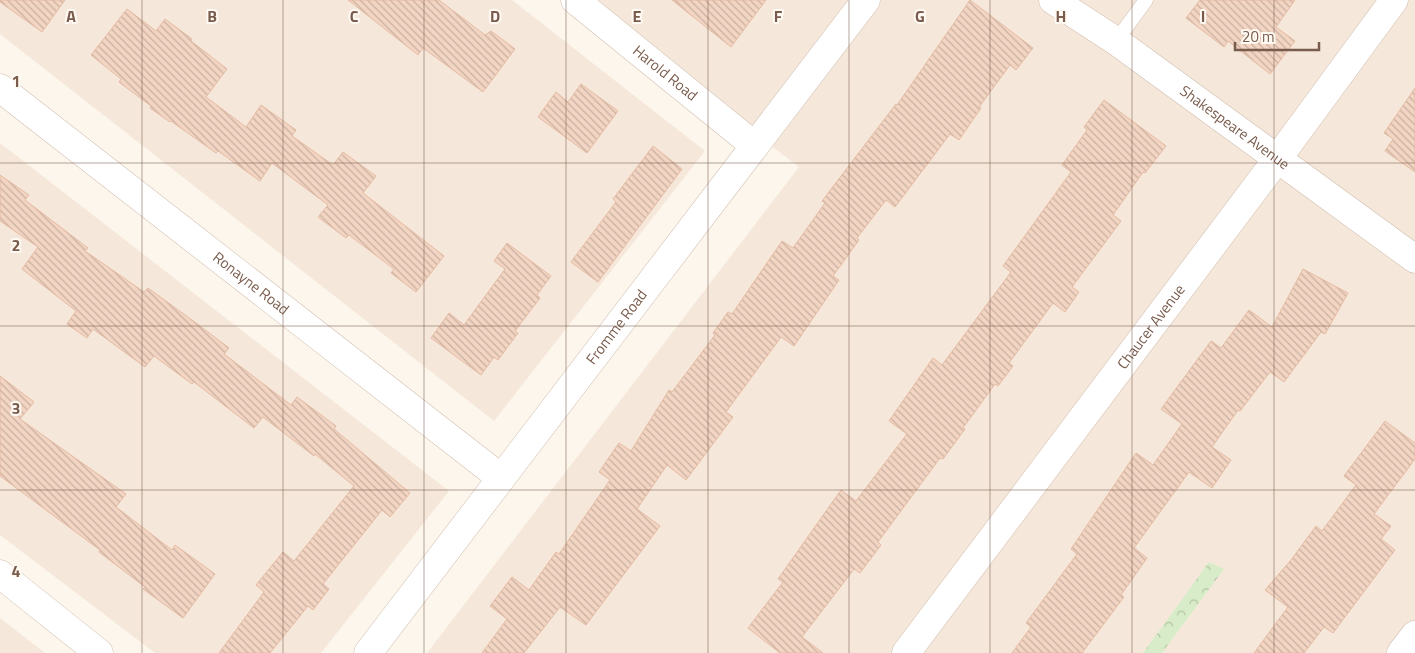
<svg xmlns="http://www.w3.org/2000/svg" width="1415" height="653" font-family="'Titillium Web',sans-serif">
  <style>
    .residential { fill: #f5e8da }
    .forest { fill: url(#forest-crowns) }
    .building { fill: url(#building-back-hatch); stroke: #e6bba3 }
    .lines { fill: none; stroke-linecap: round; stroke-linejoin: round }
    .service-casing { stroke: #d1beb0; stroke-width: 15 }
    .minor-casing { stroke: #d1beb0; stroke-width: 29 }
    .service { stroke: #fff; stroke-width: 14 }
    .minor { stroke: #fff; stroke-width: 28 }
    .grid { fill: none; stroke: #7a5c4d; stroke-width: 1; stroke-opacity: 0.55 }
    .labels { text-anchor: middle; stroke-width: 4; stroke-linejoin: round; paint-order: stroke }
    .street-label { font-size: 15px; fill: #7a5c4d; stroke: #fffaf3 }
    .grid-label { font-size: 16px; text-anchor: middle; font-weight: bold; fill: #7a5c4d; stroke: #fffaf3; stroke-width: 4; stroke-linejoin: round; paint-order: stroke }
  </style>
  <defs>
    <pattern id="forest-crowns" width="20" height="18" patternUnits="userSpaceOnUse" patternTransform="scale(1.25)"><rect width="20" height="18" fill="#d8ecc9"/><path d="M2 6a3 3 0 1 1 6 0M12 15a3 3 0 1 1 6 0" fill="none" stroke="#b4c2a5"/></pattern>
    <pattern id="building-back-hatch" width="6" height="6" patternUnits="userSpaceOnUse" patternTransform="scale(1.25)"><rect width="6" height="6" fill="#f3d5c3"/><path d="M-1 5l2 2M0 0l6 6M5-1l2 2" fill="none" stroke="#cab0a1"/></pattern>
  </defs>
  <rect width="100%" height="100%" fill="#fdf6ec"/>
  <g class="residential">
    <polygon points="0,0 512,0 705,151 494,421 0,34"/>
    <polygon points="581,0 1415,0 1415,653 427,653 799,167"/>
    <polygon points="0,143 449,491 321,653 155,653 0,535"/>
    <polygon points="0,618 45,653 0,653"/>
  </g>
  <polygon class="forest" points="1209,562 1224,569 1162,653 1143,653"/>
  <g class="building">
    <polygon points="0,0 65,0 42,32 0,2"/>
    <polygon points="348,0 439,0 485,35 491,31 515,49 483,92 423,48 418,55"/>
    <polygon points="672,0 766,0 731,47"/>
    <polygon points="970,0 1033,48 1016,70 1010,65 979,107 981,108 959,140 950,134 895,207 886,200 857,238 859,240 833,276 839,280 794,346 781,337 726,412 733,417 686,480 667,465 637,509 660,526 586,625 560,607 524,653 482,653 507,619 490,606 512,577 529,590 556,552 559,554 610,480 599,472 619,443 631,451 669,390 672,392 715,335 713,333 728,312 732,314 782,241 793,248 825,203 822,201 896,104 897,105"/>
    <polygon points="1200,0 1295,0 1276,27 1295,41 1270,74 1228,41 1224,47 1186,18"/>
    <polygon points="127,9 156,31 165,19 192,39 191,41 227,69 206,97 246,127 261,105 296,130 292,136 333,165 343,152 376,176 363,193 444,256 416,292 391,273 394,269 349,235 346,238 318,217 328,205 272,163 260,181 218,151 216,153 171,121 170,122 150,108 151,106 119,82 121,79 91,55"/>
    <polygon points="581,84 618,111 587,153 538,117 556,92 568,102"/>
    <polygon points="1415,88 1415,172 1385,151 1393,139 1384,133"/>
    <polygon points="1104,100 1166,146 1145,173 1143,172 1113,215 1121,221 1072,287 1079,292 1065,312 1053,303 1009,363 1013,366 998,386 995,384 963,428 965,429 943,459 940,458 878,542 881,545 860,573 854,569 802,637 823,653 780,653 748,628 783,582 778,579 841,490 856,501 907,434 889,421 933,358 942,365 1011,272 1003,266 1071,172 1062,165 1087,130 1084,127"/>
    <polygon points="653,146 682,169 598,282 571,262 616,202 613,199"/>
    <polygon points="0,175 29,195 25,200 88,248 85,251 144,292 148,288 192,320 229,348 224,354 291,405 297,397 336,426 334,429 410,493 390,517 382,510 323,584 329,589 313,610 308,606 270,653 219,653 264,592 256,585 283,552 294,561 354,486 315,454 314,456 263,417 254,428 194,382 192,384 154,356 145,367 93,329 87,338 67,324 76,311 22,269 38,247 0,221"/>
    <polygon points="507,243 551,276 537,295 540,298 515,331 518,333 498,360 494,357 481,375 431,338 449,313 464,325 505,269 494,261"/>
    <polygon points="1303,269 1348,293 1325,334 1321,332 1284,382 1270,372 1240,411 1238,410 1212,447 1231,460 1212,488 1189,472 1134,548 1147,558 1121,595 1124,597 1082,653 1012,653 1031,627 1026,623 1077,554 1071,549 1136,453 1153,465 1182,424 1161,409 1211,341 1221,348 1249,310 1272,327"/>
    <polygon points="0,376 34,402 20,419 126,494 116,507 172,550 175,545 215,574 183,618 143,589 145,587 99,552 100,550 0,476"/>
    <polygon points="1385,421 1415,443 1415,459 1374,514 1391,526 1381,539 1395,550 1333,633 1324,627 1304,653 1254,653 1288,607 1265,590 1291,560 1316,526 1322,531 1356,485 1344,476"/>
  </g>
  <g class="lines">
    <defs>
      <polyline id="service" points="1116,41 1146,0"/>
      <g id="minor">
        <path id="s1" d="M575,0L755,146"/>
        <path id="s2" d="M1053,0L1116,41L1415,259"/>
        <path id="s3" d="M0,88L501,478"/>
        <polyline points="0,574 99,653"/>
        <path id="s4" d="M368,653L866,0"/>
        <path id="s5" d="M906,653L1278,158L1394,0"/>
        <polyline points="1401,653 1415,635"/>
      </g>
    </defs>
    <use href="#service" class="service-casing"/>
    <use href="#minor" class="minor-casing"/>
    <use href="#service" class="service"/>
    <use href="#minor" class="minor"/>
  </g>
  <path class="grid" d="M142,0V653M283,0V653M424,0V653M566,0V653M708,0V653M849,0V653M990,0V653M1132,0V653M1274,0V653M0,163H1415M0,326H1415M0,490H1415"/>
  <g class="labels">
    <g class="street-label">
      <text dy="5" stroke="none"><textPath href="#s1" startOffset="116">Harold Road</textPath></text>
      <text dy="5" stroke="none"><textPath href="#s2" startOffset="222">Shakespeare Avenue</textPath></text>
      <text dy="5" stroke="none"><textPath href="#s3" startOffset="318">Ronayne Road</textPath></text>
      <text dy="5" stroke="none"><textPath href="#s4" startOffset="410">Fromme Road</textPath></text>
      <text dy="5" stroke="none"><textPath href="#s5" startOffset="408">Chaucer Avenue</textPath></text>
    </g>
  </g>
  <g class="grid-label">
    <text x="71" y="22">A</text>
    <text x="212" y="22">B</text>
    <text x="354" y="22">C</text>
    <text x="495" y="22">D</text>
    <text x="637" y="22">E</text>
    <text x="778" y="22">F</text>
    <text x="920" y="22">G</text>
    <text x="1061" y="22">H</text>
    <text x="1203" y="22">I</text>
    <text x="16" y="87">1</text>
    <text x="16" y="251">2</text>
    <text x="16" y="414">3</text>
    <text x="16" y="577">4</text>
  </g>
  <path d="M1235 42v8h84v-8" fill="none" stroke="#7a5c4d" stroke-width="2.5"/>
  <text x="1242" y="42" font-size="15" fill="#7a5c4d" stroke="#fffaf3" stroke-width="4" paint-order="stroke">20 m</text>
</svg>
